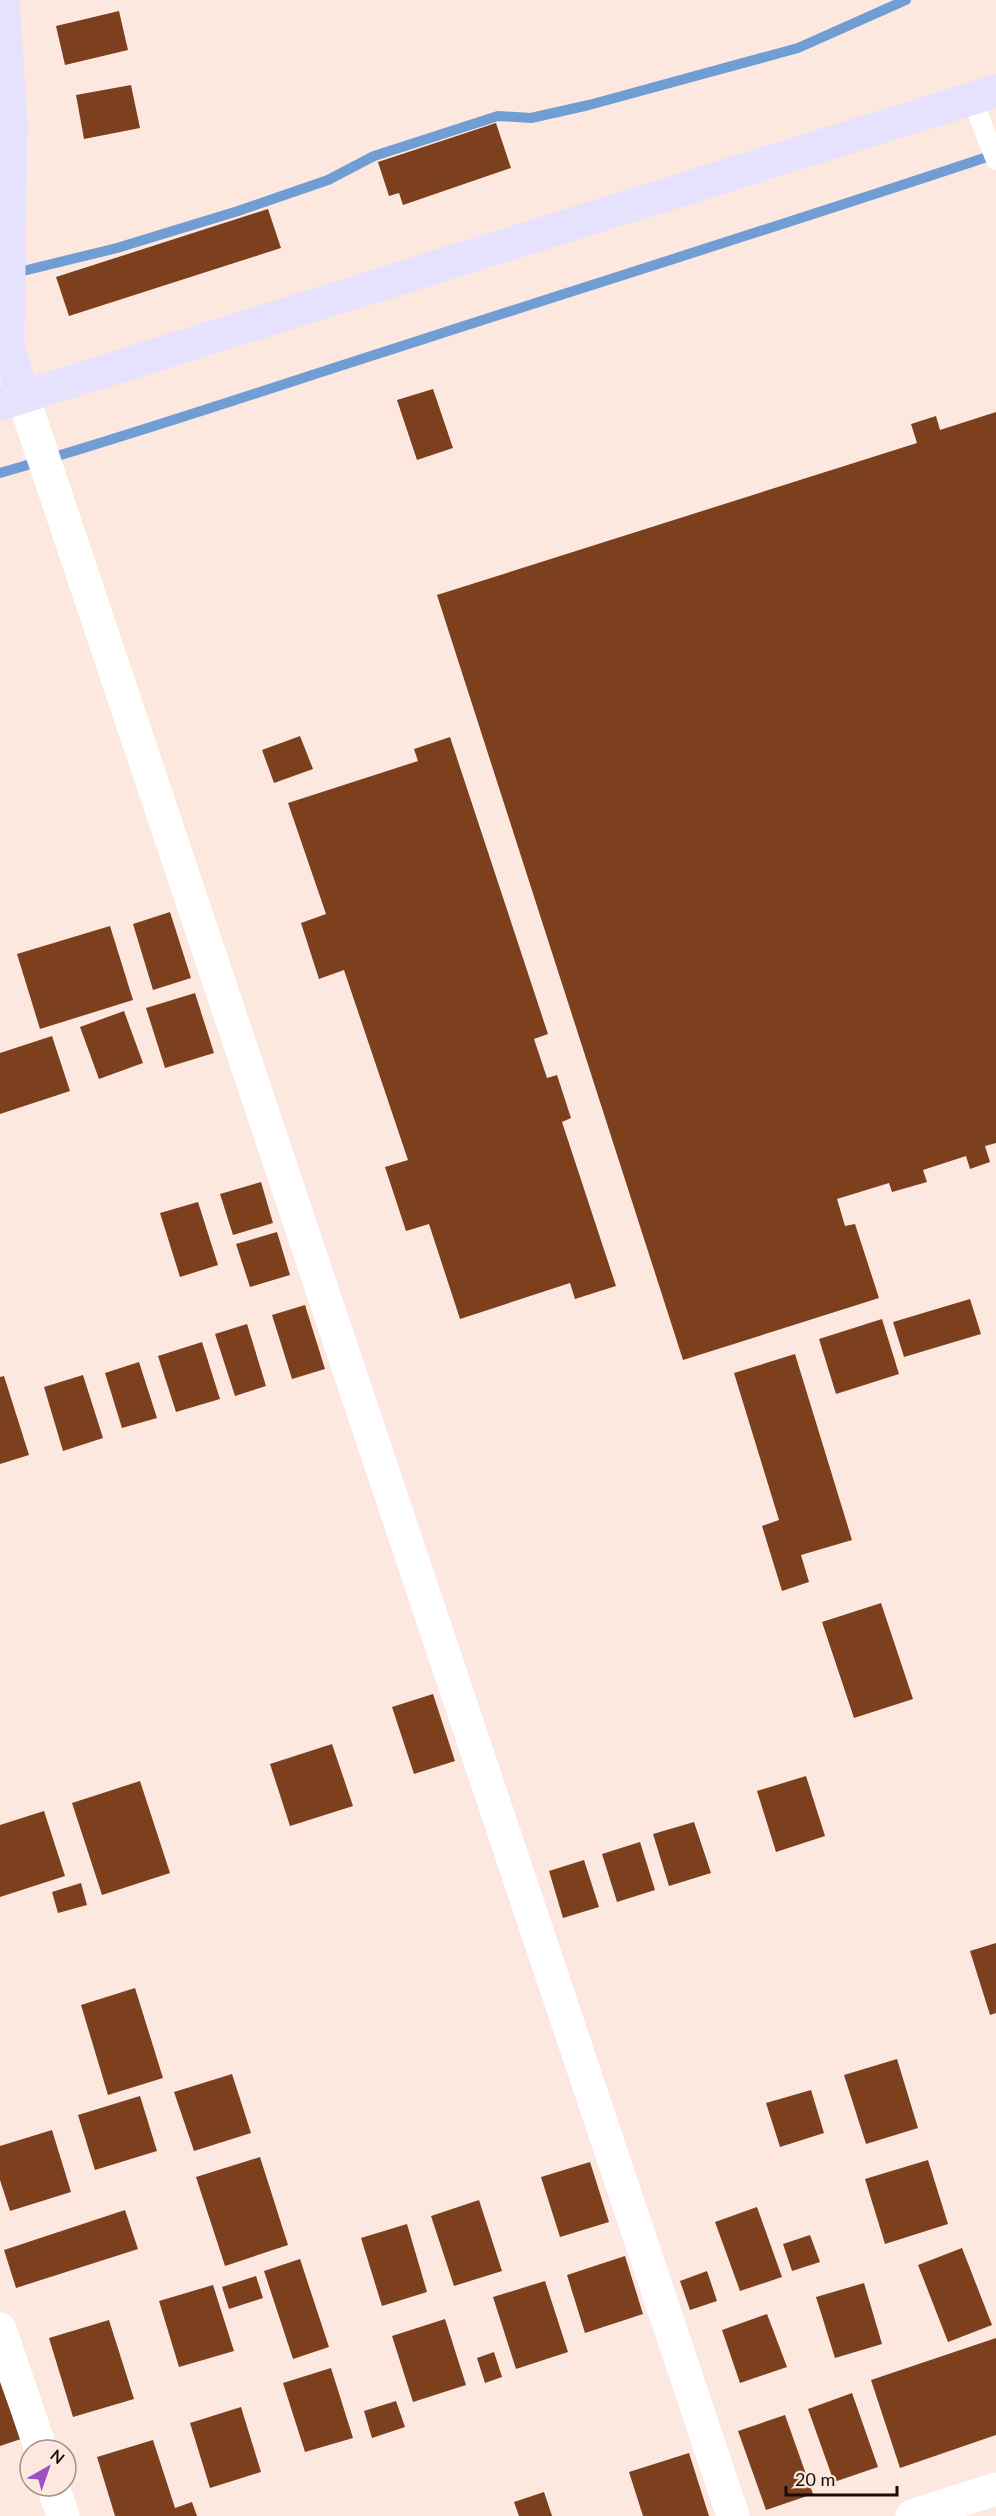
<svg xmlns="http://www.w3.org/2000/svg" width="996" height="2516" font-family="Lato,sans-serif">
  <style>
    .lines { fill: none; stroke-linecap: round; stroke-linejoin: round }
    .stream { stroke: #6f9dd4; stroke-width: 10 }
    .building { fill: #7c401f }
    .lane { stroke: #fff; stroke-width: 20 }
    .street { stroke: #fff; stroke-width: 33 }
    .secondary { stroke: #e6e2fe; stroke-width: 33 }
  </style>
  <rect width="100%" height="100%" fill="#fce8df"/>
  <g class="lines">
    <g class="stream">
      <polyline points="23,271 117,248 238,211 328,180 374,156 498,116 531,118 589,105 798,48 906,0"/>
      <path d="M0,473C133,435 264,390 396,348C596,283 796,221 996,154"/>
    </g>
  </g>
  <g class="building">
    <polygon points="119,11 128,50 65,65 56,26"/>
    <polygon points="131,85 140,128 84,139 76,95"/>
    <polygon points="496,123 511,168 403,205 399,193 389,196 378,162"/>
    <polygon points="268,209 281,248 69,316 56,277"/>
    <polygon points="433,389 453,448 417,460 397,400"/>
    <polygon points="996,412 996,1143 985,1146 990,1162 970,1169 966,1156 923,1170 927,1182 892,1192 889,1183 837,1199 845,1226 855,1224 879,1298 683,1360 437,595 917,443 911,424 936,416 940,430"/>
    <polygon points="300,736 313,769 274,783 262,750"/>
    <polygon points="450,737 548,1034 534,1039 547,1078 557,1075 571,1118 562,1122 616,1286 575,1299 570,1283 460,1319 429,1224 406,1231 385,1167 408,1160 344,970 319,979 301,923 326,914 288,803 418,761 414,749"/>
    <polygon points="170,912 191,978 153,990 133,924"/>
    <polygon points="110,926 133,1000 40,1029 17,954"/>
    <polygon points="195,993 214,1053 165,1068 146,1008"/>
    <polygon points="124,1011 143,1063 99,1079 80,1027"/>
    <polygon points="52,1036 70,1091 0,1114 0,1053"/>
    <polygon points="261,1182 273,1223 233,1235 220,1194"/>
    <polygon points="198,1202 218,1265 180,1277 160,1213"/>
    <polygon points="277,1232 290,1275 250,1287 236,1244"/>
    <polygon points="970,1299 981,1334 904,1357 893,1322"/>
    <polygon points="305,1305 325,1369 292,1379 272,1315"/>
    <polygon points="882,1319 899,1374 836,1394 819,1339"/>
    <polygon points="247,1324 266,1386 235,1396 215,1334"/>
    <polygon points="202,1342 220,1399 176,1412 158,1356"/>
    <polygon points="795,1354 852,1540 801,1555 809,1582 782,1591 762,1526 779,1520 734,1373"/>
    <polygon points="139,1362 157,1418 122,1428 105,1373"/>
    <polygon points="83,1375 103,1438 63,1451 44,1387"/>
    <polygon points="4,1376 29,1455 0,1464 0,1377"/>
    <polygon points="881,1603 913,1699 854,1718 822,1622"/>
    <polygon points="433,1694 455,1761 414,1774 392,1707"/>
    <polygon points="332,1744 353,1806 290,1826 270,1764"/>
    <polygon points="806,1776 825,1836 776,1852 757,1791"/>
    <polygon points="140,1781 170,1873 102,1895 72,1803"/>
    <polygon points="44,1811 65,1876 0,1897 0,1825"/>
    <polygon points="694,1822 711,1873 669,1886 653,1834"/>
    <polygon points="640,1842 655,1890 617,1902 602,1854"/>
    <polygon points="584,1860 599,1907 563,1918 549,1871"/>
    <polygon points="81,1883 87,1905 58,1913 52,1892"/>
    <polygon points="996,1943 996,2013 990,2015 970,1951"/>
    <polygon points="135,1988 163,2078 108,2095 81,2005"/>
    <polygon points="897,2059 918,2128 866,2144 844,2075"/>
    <polygon points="232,2074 251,2133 194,2151 174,2092"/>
    <polygon points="811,2090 824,2133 780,2147 766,2103"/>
    <polygon points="140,2096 157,2151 95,2170 78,2115"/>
    <polygon points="52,2130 71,2192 10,2211 0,2180 0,2146"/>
    <polygon points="260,2157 288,2245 225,2266 196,2177"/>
    <polygon points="928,2160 948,2224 885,2244 865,2179"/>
    <polygon points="590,2162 609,2222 560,2237 541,2177"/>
    <polygon points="479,2200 502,2271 454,2286 431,2216"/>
    <polygon points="757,2207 782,2277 740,2291 715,2222"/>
    <polygon points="125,2210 138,2249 16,2288 4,2250"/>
    <polygon points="407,2224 427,2292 382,2306 361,2238"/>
    <polygon points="810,2235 820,2262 792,2271 783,2244"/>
    <polygon points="962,2248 992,2325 948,2342 918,2265"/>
    <polygon points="625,2256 643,2314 585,2333 567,2275"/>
    <polygon points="300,2259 329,2347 293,2359 264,2271"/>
    <polygon points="707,2271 717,2301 690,2310 680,2281"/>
    <polygon points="256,2276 263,2298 229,2309 222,2287"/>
    <polygon points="545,2281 568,2352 516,2369 493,2297"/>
    <polygon points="864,2283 882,2344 835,2358 816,2297"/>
    <polygon points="213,2285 234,2351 179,2367 159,2301"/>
    <polygon points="767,2314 787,2367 740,2383 722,2330"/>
    <polygon points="445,2319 466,2385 413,2402 392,2336"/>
    <polygon points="109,2320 134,2399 73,2417 49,2338"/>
    <polygon points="996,2338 996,2435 900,2468 871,2380"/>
    <polygon points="494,2352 502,2377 485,2383 477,2358"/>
    <polygon points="331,2368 353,2438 305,2452 283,2383"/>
    <polygon points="0,2382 21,2439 0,2446"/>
    <polygon points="852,2393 878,2467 834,2482 808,2409"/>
    <polygon points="396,2401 405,2427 372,2438 364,2411"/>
    <polygon points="241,2407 261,2472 210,2488 190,2423"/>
    <polygon points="785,2415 813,2494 766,2510 738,2431"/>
    <polygon points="153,2440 175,2508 192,2502 197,2516 115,2516 97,2457"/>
    <polygon points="689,2453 709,2516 643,2516 629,2472"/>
    <polygon points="544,2492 552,2516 519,2516 514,2502"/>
  </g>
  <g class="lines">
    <polyline class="lane" points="972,99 996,160"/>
    <g class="street">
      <polyline points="23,397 733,2516"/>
      <polyline points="0,2329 41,2450"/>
      <polyline points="53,2486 63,2516"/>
      <polyline points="912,2516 996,2489"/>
    </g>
    <g class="secondary">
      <polyline points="3,0 11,122 8,343 23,397"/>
      <polyline points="0,404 996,91"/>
    </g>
  </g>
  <g transform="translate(48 2468) rotate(40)"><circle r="28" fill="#fce8df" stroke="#a09089" stroke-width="1.5"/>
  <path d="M0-4.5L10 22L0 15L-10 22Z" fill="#9c50c2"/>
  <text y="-9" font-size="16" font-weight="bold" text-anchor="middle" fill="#170d08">N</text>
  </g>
  <path d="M786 2486v9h111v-9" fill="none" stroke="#170d08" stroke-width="3"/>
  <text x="795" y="2486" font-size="18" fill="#170d08" stroke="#fce8df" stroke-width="4.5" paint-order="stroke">20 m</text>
</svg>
